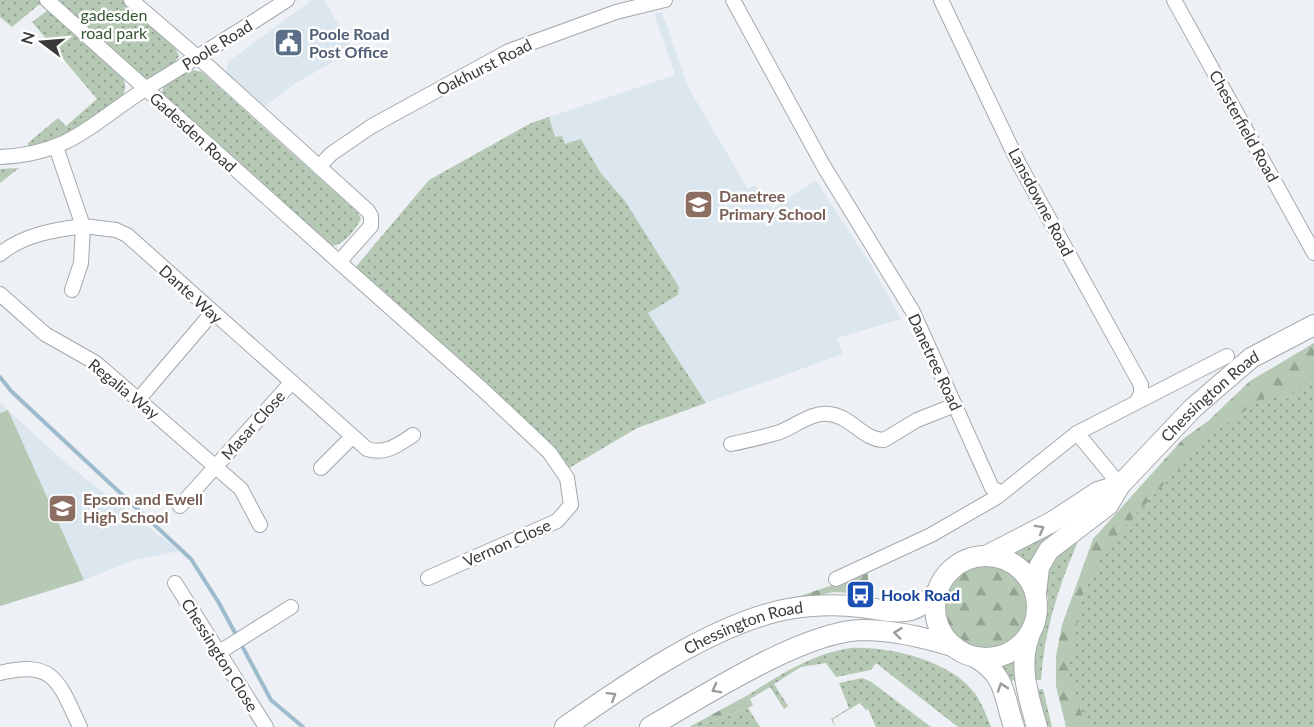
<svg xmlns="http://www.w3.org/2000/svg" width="1314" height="727" font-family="Lato,sans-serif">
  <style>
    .built { fill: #dce6ef }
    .grass { fill: url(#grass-dots) }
    .forest { fill: url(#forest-firs) }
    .garden { fill: #b6c9b4 }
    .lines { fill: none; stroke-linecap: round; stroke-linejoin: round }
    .stream { stroke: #9dbbcc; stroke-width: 4 }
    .minor-casing { stroke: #a4a9ac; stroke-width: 16 }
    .secondary-casing { stroke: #a4a9ac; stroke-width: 22 }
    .minor { stroke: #fff; stroke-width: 14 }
    .secondary { stroke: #fff; stroke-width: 20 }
    .oneway { stroke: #9b9c9c }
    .labels { text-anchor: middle; stroke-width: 5; stroke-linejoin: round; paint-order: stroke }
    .park-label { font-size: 16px; fill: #355632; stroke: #fff }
    .service-label { font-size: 16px; font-weight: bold; fill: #4e5e75; stroke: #fff; text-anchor: start }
    .street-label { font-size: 16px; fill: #37393a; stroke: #fff }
    .education-label { font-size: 16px; font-weight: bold; fill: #785e54; stroke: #fff; text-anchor: start }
    .transit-label { font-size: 16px; font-weight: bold; fill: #164399; stroke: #fff; text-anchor: start }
  </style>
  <defs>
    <pattern id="grass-dots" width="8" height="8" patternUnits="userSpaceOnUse" patternTransform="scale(1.5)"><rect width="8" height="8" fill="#b6c9b4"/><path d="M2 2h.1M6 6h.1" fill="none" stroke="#95a493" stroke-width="1.8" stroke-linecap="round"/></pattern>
    <pattern id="forest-firs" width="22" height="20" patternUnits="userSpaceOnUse" patternTransform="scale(1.5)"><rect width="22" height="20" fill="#b6c9b4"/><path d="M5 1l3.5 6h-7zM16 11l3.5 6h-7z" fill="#95a493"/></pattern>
  </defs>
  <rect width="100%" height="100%" fill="#edf1f5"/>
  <g class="built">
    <polygon points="312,0 324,0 354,50 296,83 264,107 226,72 228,62"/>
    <polygon points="662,12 688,87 748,189 755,185 772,209 816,180 874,270 901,319 837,338 843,354 706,403 648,313 678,295 679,287 625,201 600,172 581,139 565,145 555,138 549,117 675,75 654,14"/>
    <polygon points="0,403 68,465 179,551 135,560 84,580 0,606"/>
  </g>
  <g class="grass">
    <polygon points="0,0 38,0 41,3 12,27 0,17"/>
    <path d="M52,0H123L176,49L179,56C173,67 156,77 144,79Z"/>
    <path d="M48,10L122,76C127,84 125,91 122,99L66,139L28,148V143L58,118L66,126L97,99L32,22Z"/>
    <path d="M190,69L202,72L357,212L361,218C356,230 341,249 326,246L161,97L164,84Z"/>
    <polygon points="549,117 555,137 562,136 565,144 581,139 600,172 625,201 679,287 678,295 648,313 706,403 637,428 566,470 354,269 429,180 531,123"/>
    <polygon points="19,168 0,183 0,169"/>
    <polygon points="1314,343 1314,727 1081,727 1068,674 1076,611 1105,544 1234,399"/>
    <polygon points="1049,530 1054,537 1031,565 1013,552"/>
    <path d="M1075,540L1077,544C1058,587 1044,633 1041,680H1034L1035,654L1047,612L1048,598L1045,589L1049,560Z"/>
    <path d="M851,648C888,646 947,660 972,690C981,700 986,714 991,727H958L876,663L871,670L836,677L826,663L801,667L774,684L788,706L784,709L770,687L750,699L748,695C780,675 813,653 851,648Z"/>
    <polygon points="1018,657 1018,680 1009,681 1000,665"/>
    <polygon points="862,678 870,681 931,727 876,727 868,709 866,710 860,703 833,719 835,727 831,719 849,708 839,683"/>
    <polygon points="1043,689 1052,727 1042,727 1035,690"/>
    <polygon points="748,708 760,727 696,727"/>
  </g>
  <g class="forest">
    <polygon points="1314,343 1314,375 1285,400 1267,395 1208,437 1122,529 1102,554 1081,599 1069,666 1070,679 1086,727 1066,727 1056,686 1056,656 1062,625 1093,539 1183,439 1208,421 1250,381"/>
    <circle cx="986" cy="607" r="41"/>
    <polygon points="868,573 868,594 833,592 797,600 797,597"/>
    <polygon points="748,695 753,705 748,708 696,727 689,727"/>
  </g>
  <polygon class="garden" points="8,410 84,580 0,606 0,413"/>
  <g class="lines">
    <polyline class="stream" points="0,377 11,391 191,559 219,603 271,700 303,727"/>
    <defs>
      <g id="minor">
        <polyline points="47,0 339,262 371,226 371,216 368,211 209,67 131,0"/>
        <polyline points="733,0 823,165 913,312 992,488 1002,493"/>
        <polyline points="941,0 1019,164 1141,385 1141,394 1137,401"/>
        <polyline points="1174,0 1314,253"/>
        <path d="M56,147L83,226L116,230L127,235L367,449C385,455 398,445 413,435"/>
        <path d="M0,157C71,154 91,123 147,88C194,59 241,30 287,0"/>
        <polyline points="319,167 331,154 372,126 509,51 616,12 665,0"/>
        <path d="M0,254C23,235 53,230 83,226L81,263L72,290"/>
        <polyline points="339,262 482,389 549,452 567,478 571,505 557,521 428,578"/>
        <polyline points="0,294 45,334 96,363 241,489 260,525"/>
        <polyline points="138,400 212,313"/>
        <polyline points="1077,433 1120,485"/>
        <path d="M731,444C746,441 762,437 777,433C795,427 810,412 829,414C851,416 863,440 884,440L917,420L955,405"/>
        <polyline points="321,468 351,438"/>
        <polyline points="180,506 291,383"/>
        <polyline points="836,579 931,535 997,497 1077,433 1227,356"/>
        <polyline points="175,583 266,727"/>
        <polyline points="218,653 291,607"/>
        <path d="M0,673C55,659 59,683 80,727"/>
      </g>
      <g id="secondary">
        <polyline points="988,555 1052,522 1098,492 1120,485"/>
        <circle cx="986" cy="607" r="51"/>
        <path id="s1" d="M1036,593L1039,567L1049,550L1108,505L1120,485L1193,408L1251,358L1314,325"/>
        <path d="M1029,637C1018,666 1029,699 1037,727"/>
        <path d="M975,657C1007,676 1003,695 1014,727"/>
        <path id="s2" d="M565,727C626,684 710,626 783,610C806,605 837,604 861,607C878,609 894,614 911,610C921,607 929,599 937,592"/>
        <path d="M650,727C702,697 802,632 861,630C894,630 924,637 955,647"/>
      </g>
    </defs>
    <use href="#minor" class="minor-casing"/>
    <use href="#secondary" class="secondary-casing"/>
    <use href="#minor" class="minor"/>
    <use href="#secondary" class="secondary"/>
  </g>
  <defs><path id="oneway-chevron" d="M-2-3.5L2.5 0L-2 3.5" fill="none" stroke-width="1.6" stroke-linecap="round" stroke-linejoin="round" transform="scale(1.5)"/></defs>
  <g class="oneway">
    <use href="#oneway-chevron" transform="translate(1040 529) rotate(-29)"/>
    <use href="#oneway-chevron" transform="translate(898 633) rotate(-173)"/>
    <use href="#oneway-chevron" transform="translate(1002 687) rotate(-109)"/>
    <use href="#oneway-chevron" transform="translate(716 689) rotate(151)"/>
    <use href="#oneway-chevron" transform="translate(612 696) rotate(-32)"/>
  </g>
  <defs>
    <symbol id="civic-square" viewBox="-11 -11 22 22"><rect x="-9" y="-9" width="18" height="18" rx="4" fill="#5c6f8a" stroke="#fff"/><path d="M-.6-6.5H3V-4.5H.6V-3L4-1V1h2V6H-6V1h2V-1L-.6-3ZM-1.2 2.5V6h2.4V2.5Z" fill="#fff"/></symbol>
    <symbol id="school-square" viewBox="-11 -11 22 22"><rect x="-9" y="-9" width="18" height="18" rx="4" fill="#8d6e63" stroke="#fff"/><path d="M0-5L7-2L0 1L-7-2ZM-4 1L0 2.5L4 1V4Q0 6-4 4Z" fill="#fff"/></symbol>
    <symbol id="bus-square" viewBox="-11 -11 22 22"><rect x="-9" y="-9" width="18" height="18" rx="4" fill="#1a4fb4" stroke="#fff"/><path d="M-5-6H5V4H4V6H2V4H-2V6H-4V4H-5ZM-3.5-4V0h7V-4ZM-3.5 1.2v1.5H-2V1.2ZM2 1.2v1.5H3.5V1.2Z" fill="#fff"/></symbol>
  </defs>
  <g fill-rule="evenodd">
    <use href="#civic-square" x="272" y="26" width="33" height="33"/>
    <use href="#school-square" x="682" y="188" width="33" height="33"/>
    <use href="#school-square" x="46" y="492" width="33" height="33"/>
    <use href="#bus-square" x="844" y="578" width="33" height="33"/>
  </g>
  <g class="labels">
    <g class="park-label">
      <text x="114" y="21">gadesden<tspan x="114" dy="18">road park</tspan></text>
    </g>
    <g class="service-label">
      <text x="309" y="40">Poole Road<tspan x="309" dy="18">Post Office</tspan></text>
    </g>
    <g class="street-label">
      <text transform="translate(217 45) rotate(-32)" y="6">Poole Road</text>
      <text transform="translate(484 67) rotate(-27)" y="6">Oakhurst Road</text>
      <text transform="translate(1244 126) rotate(61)" y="6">Chesterfield Road</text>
      <text transform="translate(193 132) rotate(42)" y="6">Gadesden Road</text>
      <text transform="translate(1041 202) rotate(62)" y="6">Lansdowne Road</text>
      <text transform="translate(191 294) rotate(42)" y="6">Dante Way</text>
      <text transform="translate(935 362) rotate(65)" y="6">Danetree Road</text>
      <text transform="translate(124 389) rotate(39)" y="6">Regalia Way</text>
      <text dy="6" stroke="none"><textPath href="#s1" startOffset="270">Chessington Road</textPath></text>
      <text transform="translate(253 425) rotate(-48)" y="6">Masar Close</text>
      <text transform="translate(507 543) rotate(-24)" y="6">Vernon Close</text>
      <text dy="6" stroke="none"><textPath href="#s2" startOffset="206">Chessington Road</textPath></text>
      <text transform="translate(220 655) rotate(58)" y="6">Chessington Close</text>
    </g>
    <g class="education-label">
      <text x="719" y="202">Danetree<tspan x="719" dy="18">Primary School</tspan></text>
      <text x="83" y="505">Epsom and Ewell<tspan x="83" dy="18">High School</tspan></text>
    </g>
    <g class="transit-label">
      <text x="881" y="601">Hook Road</text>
    </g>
  </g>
  <g transform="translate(42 42) rotate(286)" stroke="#ffffff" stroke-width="4.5" paint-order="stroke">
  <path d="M0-4.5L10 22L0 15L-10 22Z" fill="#37393a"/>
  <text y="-9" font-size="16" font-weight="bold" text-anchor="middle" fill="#37393a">N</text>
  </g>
</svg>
